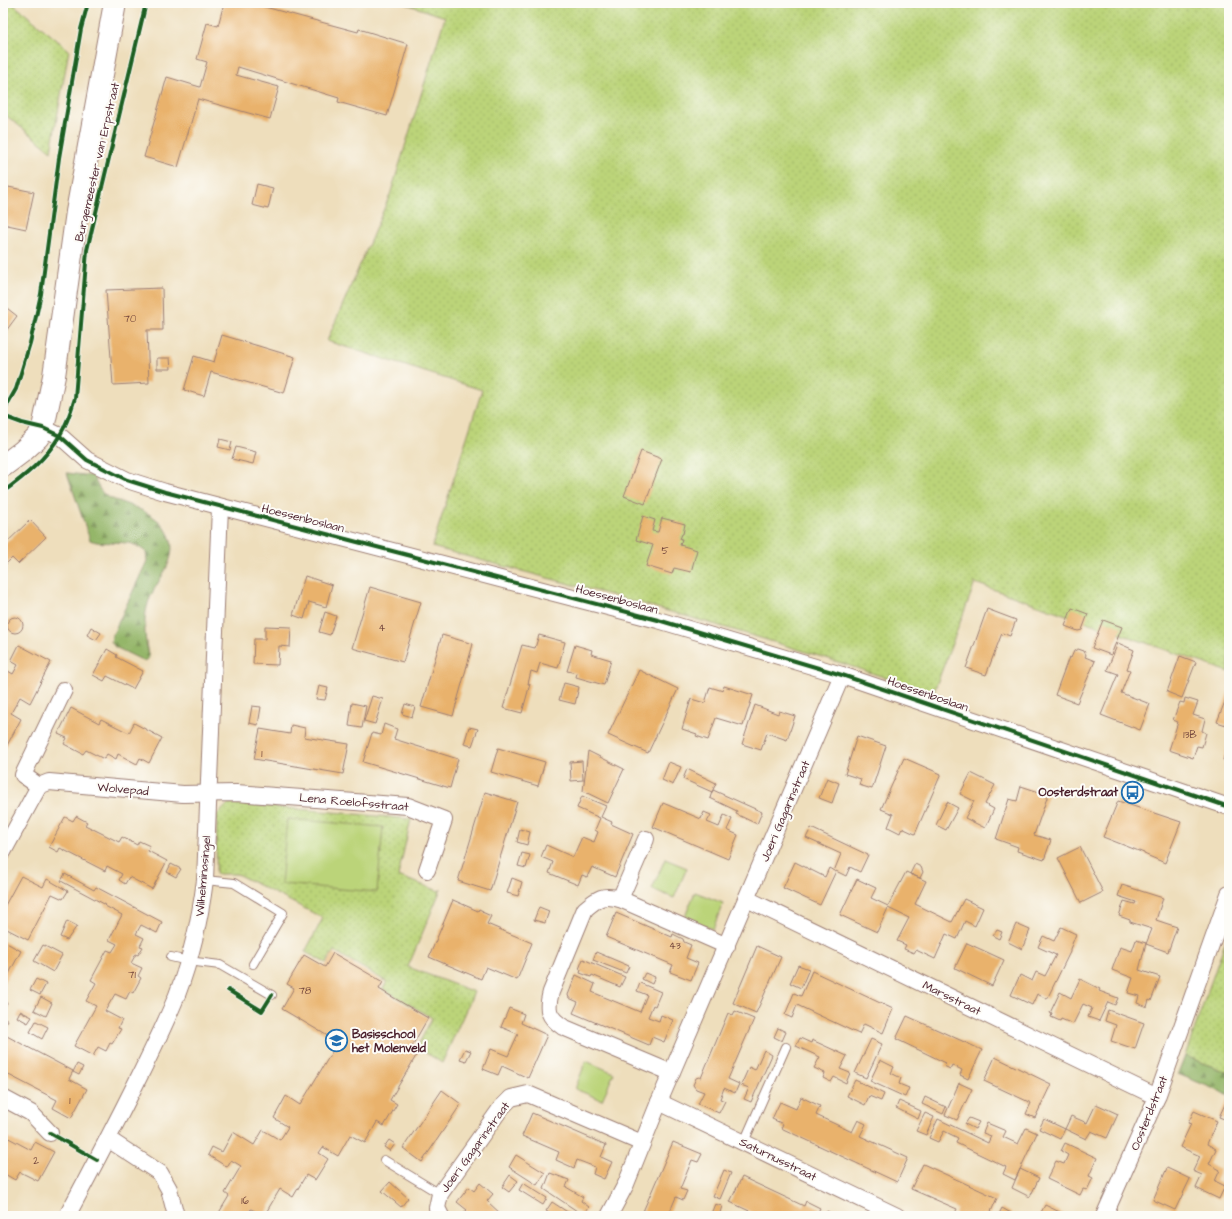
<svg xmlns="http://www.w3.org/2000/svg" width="1232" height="1219" font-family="'Architects Daughter',sans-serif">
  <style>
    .grass { fill: url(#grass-dots); stroke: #827a52 }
    .forest { fill: url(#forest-firs); stroke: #6f6a4a }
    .park { fill: #bbd479; stroke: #827a52 }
    .building { fill: #e9b26c }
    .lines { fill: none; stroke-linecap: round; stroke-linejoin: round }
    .lane-casing { stroke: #9c7e74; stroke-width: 10 }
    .street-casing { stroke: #9c7e74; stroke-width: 18 }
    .secondary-casing { stroke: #9c7e74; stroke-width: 24 }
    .lane { stroke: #fff; stroke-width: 8 }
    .street { stroke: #fff; stroke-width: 16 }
    .secondary { stroke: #fff; stroke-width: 22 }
    .cycleway-casing { stroke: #fdfcf7; stroke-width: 6 }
    .cycleway { stroke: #1b5e20; stroke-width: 4 }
    .labels { text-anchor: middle; stroke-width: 4; stroke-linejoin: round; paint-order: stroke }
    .number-label { font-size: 10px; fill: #72443b }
    .street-label { font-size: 12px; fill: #4a1f2b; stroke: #fdfcf7 }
    .poi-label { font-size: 12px; font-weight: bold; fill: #4a1f2b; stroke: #fdfcf7; text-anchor: end }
  </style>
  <defs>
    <pattern id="grass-dots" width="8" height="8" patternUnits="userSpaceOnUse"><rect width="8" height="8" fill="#bbd479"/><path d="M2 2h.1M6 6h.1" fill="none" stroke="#a2b669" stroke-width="1.8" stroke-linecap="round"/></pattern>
    <pattern id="forest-firs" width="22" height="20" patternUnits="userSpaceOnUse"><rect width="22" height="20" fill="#94b669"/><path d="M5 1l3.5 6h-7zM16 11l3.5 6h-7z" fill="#7b9357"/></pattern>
  </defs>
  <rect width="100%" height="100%" fill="#fdfcf7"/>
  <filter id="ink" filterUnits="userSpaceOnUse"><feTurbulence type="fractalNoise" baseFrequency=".025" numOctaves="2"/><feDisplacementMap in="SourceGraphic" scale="8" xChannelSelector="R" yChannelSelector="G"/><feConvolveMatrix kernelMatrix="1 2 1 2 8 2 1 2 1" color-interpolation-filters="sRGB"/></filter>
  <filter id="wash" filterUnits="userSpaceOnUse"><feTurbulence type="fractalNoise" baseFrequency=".012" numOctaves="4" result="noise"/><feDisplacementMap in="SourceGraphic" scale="16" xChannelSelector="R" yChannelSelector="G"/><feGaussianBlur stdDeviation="0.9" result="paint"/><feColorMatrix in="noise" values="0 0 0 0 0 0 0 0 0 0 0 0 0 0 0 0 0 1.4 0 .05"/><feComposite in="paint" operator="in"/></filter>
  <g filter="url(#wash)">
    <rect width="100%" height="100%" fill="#eedebc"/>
    <g class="grass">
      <polygon points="3,3 12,3 69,50 51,151 3,113"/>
      <path d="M403,3H1229V672L975,583L933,694C769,636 600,592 432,547L482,390L327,341L390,195L445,17Z"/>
      <polygon points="229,803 411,819 398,876 439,891 441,889 408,967 474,992 442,1063 417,1047 432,1018 383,989 387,982 334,951 326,963 305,952 323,918 237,874 216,874 217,815"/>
      <polygon points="1229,931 1229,1073 1185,1056"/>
    </g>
    <g class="forest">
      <path d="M67,473L93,476C96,482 99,490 104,494C107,498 113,499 118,501C134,507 154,513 165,528C186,558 153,580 147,607C143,623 145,642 149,658L144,661L115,647L111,642L112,636L147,561L146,552C139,547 134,543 126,543C114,541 101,545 90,540Z"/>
      <polygon points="1185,1056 1229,1073 1229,1095 1178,1074"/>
    </g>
    <g class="park">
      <polygon points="287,819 383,827 377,892 281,884"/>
      <polygon points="665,859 687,868 674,898 652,889"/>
      <polygon points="695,892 723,903 713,929 684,919"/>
      <polygon points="586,1061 614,1073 602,1100 575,1089"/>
    </g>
    <g id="blocks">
      <g class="building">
        <polygon points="224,3 250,3 358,32 359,29 408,44 387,116 338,102 339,98 238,67 236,75 279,87 270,119 198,99 178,167 144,157 167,77 200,87 207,62 197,59 207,23 218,26"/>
        <polygon points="257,184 273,188 268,209 252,205"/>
        <polygon points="3,186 34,192 26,229 3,224"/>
        <polygon points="162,288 163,330 147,330 149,383 113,385 106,290"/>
        <polygon points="3,305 17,316 3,335"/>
        <polygon points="222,335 295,357 284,393 211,372 204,396 184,390 194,356 214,362"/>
        <polygon points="157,358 170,358 171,369 157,369"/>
        <polygon points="220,439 232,442 230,450 218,447"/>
        <polygon points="236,447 256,452 253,464 232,459"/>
        <polygon points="641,451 662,459 645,504 624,496"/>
        <polygon points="643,516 655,520 652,531 658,532 662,518 685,524 683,534 682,534 680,539 682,539 680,545 697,550 691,572 674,568 672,574 646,566 653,545 636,540"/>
        <polygon points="30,520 46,537 18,564 12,558 3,567 3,546"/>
        <polygon points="305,576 332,585 326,607 309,602 304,619 293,615"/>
        <polygon points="370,587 421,602 403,662 352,648"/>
        <polygon points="1072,608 1088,614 1082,630 1078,631 1065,626"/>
        <polygon points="987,609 1016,620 1010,636 1002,633 986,675 966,668"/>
        <polygon points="325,612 336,616 330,635 319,632"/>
        <circle cx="15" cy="625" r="8"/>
        <polygon points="1103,620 1122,627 1111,655 1092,648"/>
        <polygon points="265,626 291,627 290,647 279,646 278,665 253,664 254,639 265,639"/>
        <polygon points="91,627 101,633 96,640 87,635"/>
        <polygon points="442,635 473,644 453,716 421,707"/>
        <polygon points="539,635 565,642 558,668 540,663 537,673 531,671 528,684 530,684 522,713 503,708 522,645 535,648"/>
        <polygon points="1118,643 1134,650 1127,669 1130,670 1121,693 1150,704 1140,730 1101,715 1118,674 1107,670"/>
        <polygon points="19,645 51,662 30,703 20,697 11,713 21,719 3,753 3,668 13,674 18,665 11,661"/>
        <polygon points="575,645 592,650 591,654 611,660 604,685 576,677 577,673 567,671"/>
        <polygon points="107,649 117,655 116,657 143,671 133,689 107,676 104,681 93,675"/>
        <polygon points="1078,649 1084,651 1086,655 1085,657 1095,661 1077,703 1055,695 1069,657 1071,658 1074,651"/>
        <polygon points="1180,656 1196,662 1182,698 1167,692"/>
        <polygon points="639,670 678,689 648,753 608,735"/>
        <polygon points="564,683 579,687 575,704 559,700"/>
        <polygon points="319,686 328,688 325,700 316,699"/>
        <polygon points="724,686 753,695 743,726 716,718 708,740 696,736 697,734 682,729 691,699 705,703 710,687 723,691"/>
        <polygon points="1229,691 1229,726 1217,722"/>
        <polygon points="372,696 383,699 375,724 364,721"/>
        <polygon points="1185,698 1198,702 1193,715 1205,719 1202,731 1206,733 1202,747 1197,746 1193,758 1169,750 1178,722 1173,720 1180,702 1184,703"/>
        <polygon points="352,703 366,706 362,728 349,726"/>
        <polygon points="405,704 415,707 412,717 402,714"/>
        <polygon points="755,705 778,714 779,711 795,716 787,740 767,733 761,750 742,744"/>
        <polygon points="252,706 261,707 258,725 249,723"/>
        <polygon points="71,708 99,723 101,719 129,733 134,723 162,738 149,763 140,758 137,764 118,754 116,759 107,754 104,759 86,750 83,754 64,744 67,738 58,734"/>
        <polygon points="384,724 397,729 394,739 458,759 450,788 363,762 372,733 381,735"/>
        <polygon points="291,725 305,728 304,737 349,744 343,774 254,759 260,729 290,734"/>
        <polygon points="469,727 478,729 472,746 464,744"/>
        <polygon points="857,736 886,746 872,789 859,785 861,779 845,774"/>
        <polygon points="1229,742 1229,762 1223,760"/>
        <polygon points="498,748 545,762 538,786 491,772"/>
        <polygon points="588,751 624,769 608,803 583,791"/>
        <polygon points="904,758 941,774 915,834 902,828 900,833 888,827 893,814 881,809"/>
        <polygon points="582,761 583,780 571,781 570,762"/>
        <polygon points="669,762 681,767 673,785 662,780"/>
        <polygon points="687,769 716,783 712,792 713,790 762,812 757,824 736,814 737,811 710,798 712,792 683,779"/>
        <polygon points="971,773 995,785 985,804 994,809 985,828 965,818 974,801 960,794"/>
        <polygon points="827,778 839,783 832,803 819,798"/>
        <polygon points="1021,786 1048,795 1034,835 1051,840 1044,860 1017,851 1018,847 996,839 1009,799 1017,801"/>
        <polygon points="485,792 517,802 490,891 458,881"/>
        <polygon points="582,796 606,806 601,817 612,822 611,824 633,834 615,877 592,867 587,877 582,875 578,885 549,873 553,862 541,857 546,845 573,857 582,837 594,842 598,832 595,830 600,818 577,808"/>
        <polygon points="1118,801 1181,822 1165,863 1144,854 1144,853 1103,837"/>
        <polygon points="947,802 958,808 946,830 936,825"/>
        <polygon points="663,803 701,819 704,812 711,815 707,822 719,827 724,815 732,819 727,830 738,835 728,859 653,827"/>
        <polygon points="76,816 87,822 85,825 119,842 122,837 137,845 139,841 150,846 148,851 167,861 152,889 129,877 125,884 119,880 122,874 107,866 105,871 60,848 58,852 49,847 65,817 73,821"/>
        <polygon points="811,828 868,855 860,872 850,867 846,876 836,871 820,905 783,888 795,862 825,877 829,868 834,871 841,854 806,838"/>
        <polygon points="520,829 530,832 527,845 517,842"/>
        <polygon points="1080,847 1103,892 1081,903 1058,858"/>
        <polygon points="522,853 530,855 526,868 518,866"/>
        <polygon points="171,864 181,869 176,877 167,872"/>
        <polygon points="915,864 921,867 923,872 920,878 910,874"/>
        <polygon points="906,872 926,881 915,904 952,922 964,899 983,908 975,926 965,921 957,939 946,934 935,959 916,950 914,953 904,949 906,945 897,941 909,918 888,908 877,932 840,915 857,879 876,888 871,898 888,906"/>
        <polygon points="65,874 94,890 96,887 162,922 157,933 141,925 136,934 144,938 140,946 143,947 138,955 136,954 131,963 142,968 138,976 141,978 133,993 130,991 126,999 115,994 105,1011 122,1020 118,1028 121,1029 112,1044 110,1043 106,1051 98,1047 93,1056 74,1046 96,1006 86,1001 96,983 91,980 107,950 112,952 117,944 109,940 122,915 105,906 106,905 61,881"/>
        <polygon points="21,876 43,887 47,879 68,891 63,899 52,894 28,940 3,927 3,909"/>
        <polygon points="512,878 522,882 518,896 507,893"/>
        <polygon points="1122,885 1163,898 1156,920 1177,927 1168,952 1146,944 1152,929 1130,922 1130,920 1119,916 1124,901 1135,904 1136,902 1118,896"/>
        <polygon points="453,900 478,911 479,909 483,911 482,912 491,916 487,924 532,943 517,980 486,967 481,979 429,957"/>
        <polygon points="539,907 549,911 545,923 534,920"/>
        <polygon points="616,913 672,937 673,934 683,939 684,942 691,945 686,958 698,963 691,980 670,972 673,965 606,937"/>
        <polygon points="67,921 77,926 67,940 60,937"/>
        <polygon points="1016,924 1030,930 1022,949 1008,942"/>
        <polygon points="1061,927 1076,934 1070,949 1070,952 1047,999 1037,994 1032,1005 1011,995 1020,975 1032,981 1036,972 1045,976 1056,955 1038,947 1043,936 1054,941"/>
        <polygon points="997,930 1002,932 999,939 993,936"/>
        <polygon points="1136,940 1146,943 1139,970 1160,977 1151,1001 1149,1000 1147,1007 1137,1003 1139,996 1128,993 1133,978 1112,970 1120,947 1132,951"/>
        <polygon points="3,941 21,951 3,985"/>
        <polygon points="967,943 1004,960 992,986 955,968"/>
        <polygon points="43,945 62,955 53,972 34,961"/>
        <polygon points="757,946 781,957 756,1013 733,1003"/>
        <polygon points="596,952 629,966 626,973 593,960"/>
        <polygon points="333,953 383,982 379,989 428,1018 412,1046 419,1051 390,1100 397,1104 384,1126 377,1122 365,1143 350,1135 338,1156 323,1147 319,1153 328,1159 315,1180 306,1175 293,1197 280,1189 264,1216 251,1209 246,1216 217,1216 229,1196 225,1193 241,1166 231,1160 227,1167 208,1155 212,1147 222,1152 233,1132 254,1145 263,1130 280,1140 288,1127 274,1118 286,1096 300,1105 338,1042 282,1009 294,988 287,984 304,955 325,967"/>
        <polygon points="583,959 625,977 620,987 592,975 591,977 580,973 581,970 579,969"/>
        <polygon points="798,965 809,969 801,988 790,983"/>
        <polygon points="812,971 893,1009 883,1033 864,1024 859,1034 797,1005 792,1018 785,1015 794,993 801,996"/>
        <polygon points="645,973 655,977 652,984 642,979"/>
        <polygon points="576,975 595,984 592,992 640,1012 647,995 637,991 640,983 661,992 655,1006 653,1005 648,1017 659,1021 661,1015 673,1020 664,1042 652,1037 649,1045 573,1013 578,1002 569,998 568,995"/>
        <polygon points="36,979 46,984 40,995 30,990"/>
        <polygon points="1080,979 1100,989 1099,991 1118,998 1115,1005 1108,1002 1099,1021 1088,1017 1092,1008 1083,1004 1073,1024 1061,1019 1060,1021 1051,1017 1052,1014 1050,1013 1060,992 1071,998"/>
        <polygon points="41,997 52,1003 46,1016 34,1010"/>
        <polygon points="3,1000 7,1003 3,1011"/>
        <polygon points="509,1008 524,1014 521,1023 547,1035 528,1078 502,1066 498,1075 483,1069 491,1049 508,1056 518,1034 501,1027"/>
        <polygon points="1108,1010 1144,1023 1135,1049 1111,1041 1116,1025 1105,1021"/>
        <polygon points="20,1011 32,1017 28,1023 17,1017"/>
        <polygon points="735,1011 754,1019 728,1079 739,1084 735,1093 724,1088 720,1099 725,1101 719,1113 698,1104 704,1092 696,1089 693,1085 696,1078 699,1077 701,1078 728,1013 733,1015"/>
        <polygon points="907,1016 982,1050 968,1079 960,1075 962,1070 952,1065 950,1069 944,1066 946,1063 896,1039"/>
        <polygon points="3,1017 8,1020 3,1028"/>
        <polygon points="36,1021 48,1027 42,1039 30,1032"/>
        <polygon points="778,1028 786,1032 782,1041 774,1037"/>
        <polygon points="3,1034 73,1071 69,1079 87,1089 71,1118 53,1108 57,1100 3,1072"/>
        <polygon points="800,1038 811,1043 812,1040 847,1056 840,1069 850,1073 846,1083 834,1077 831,1082 823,1078 825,1073 814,1068 820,1057 796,1046"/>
        <polygon points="871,1039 882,1044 866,1078 855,1073"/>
        <polygon points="465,1049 471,1051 466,1061 460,1059"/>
        <polygon points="764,1050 772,1055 751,1102 744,1099 749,1088 741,1085 749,1067 755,1070"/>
        <polygon points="995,1057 1051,1084 1035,1118 1026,1114 1031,1103 984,1081"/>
        <polygon points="880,1060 894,1067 891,1073 901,1078 899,1084 909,1088 905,1097 870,1081"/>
        <polygon points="77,1064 83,1067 79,1075 73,1072"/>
        <polygon points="855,1080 884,1094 881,1101 869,1096 865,1105 847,1096"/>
        <polygon points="959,1083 972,1089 957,1120 945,1115"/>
        <polygon points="442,1090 461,1104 422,1162 403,1148"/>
        <polygon points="801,1097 820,1106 816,1115 852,1132 858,1120 866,1124 860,1136 908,1158 897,1182 781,1128 783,1124 772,1119 780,1102 796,1109"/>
        <polygon points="925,1097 946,1107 943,1114 922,1104"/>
        <polygon points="1228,1098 1229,1099 1229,1121 1219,1117"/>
        <polygon points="899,1101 921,1111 918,1119 896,1108"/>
        <polygon points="1096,1104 1118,1114 1107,1138 1091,1131 1086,1139 1065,1129 1071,1116 1087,1123"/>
        <polygon points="1194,1111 1217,1121 1207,1144 1216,1149 1209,1164 1220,1170 1215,1181 1225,1186 1219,1199 1196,1188 1202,1175 1193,1171 1200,1156 1180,1147 1191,1124 1188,1123"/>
        <polygon points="532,1113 606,1145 601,1157 612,1162 604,1179 593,1174 595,1167 577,1160 574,1168 556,1160 559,1152 522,1136"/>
        <polygon points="925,1113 934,1117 926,1135 916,1131"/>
        <polygon points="969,1118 979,1122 975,1129 965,1124"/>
        <polygon points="938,1119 988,1143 991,1136 983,1133 987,1123 1006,1131 1003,1137 1018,1144 1026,1128 1037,1133 1015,1180 1003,1174 1006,1167 956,1143 958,1138 944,1131 938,1142 929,1138"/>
        <polygon points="1044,1119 1065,1129 1060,1139 1039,1129"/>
        <polygon points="3,1135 31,1150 35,1142 54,1152 38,1181 20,1172 15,1180 3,1173"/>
        <polygon points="389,1140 395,1144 390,1151 384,1147"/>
        <polygon points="673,1142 702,1154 698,1162 692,1160 680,1189 687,1191 683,1200 676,1197 668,1216 641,1216"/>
        <polygon points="1065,1143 1097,1158 1089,1176 1093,1178 1087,1190 1083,1189 1080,1195 1047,1179 1056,1161 1064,1164 1068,1155 1061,1151"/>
        <polygon points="516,1155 545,1173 537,1185 509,1167"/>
        <polygon points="923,1164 997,1198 989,1216 971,1216 968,1214 967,1216 960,1216 955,1213 957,1209 911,1189"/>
        <polygon points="1167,1168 1190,1179 1175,1210 1153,1200"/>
        <polygon points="1020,1169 1039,1178 1030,1197 1012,1188"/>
        <polygon points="724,1170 731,1173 720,1199 713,1196"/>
        <polygon points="550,1173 569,1180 566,1187 583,1197 581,1201 589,1207 583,1215 544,1189"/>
        <polygon points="510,1175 518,1181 509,1192 502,1187"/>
        <polygon points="742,1177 804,1206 806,1201 820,1208 818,1212 825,1215 827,1211 837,1216 760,1216 730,1202"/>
        <polygon points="390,1182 408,1198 401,1207 382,1191"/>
        <polygon points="480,1183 493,1194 487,1201 503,1216 466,1216 463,1214 467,1210 457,1202 469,1187 474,1191"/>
        <polygon points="523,1183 547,1198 543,1205 519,1190"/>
        <polygon points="552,1202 569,1213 567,1216 554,1216 546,1211"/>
        <polygon points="715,1204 722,1206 719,1216 710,1216"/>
        <polygon points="1045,1205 1068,1216 1039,1216"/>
        <polygon points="1002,1208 1011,1213 1010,1216 998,1216"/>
        <polygon points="3,1211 12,1216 3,1216"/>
      </g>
    </g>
  </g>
  <g filter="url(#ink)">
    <use href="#blocks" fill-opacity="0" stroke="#9c7e74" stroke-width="1"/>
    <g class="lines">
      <defs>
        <g id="lane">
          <polyline points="205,880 234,883 283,913 253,964"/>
          <polyline points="171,957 188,961 220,965 272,995"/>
          <polyline points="744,1142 786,1047"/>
          <polyline points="384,1160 440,1194"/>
        </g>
        <g id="street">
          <polyline points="43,428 60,436 87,460 127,480 165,492 658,620 842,675 1229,807"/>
          <polyline points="39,786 23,775 64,690"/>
          <polyline points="3,852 39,786 49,782 183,794 236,793 408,806 444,820 427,870"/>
          <polyline points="620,899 646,839"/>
          <polyline points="747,899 1157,1097"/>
          <path d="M672,1073L563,1027C548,1017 546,1010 551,992L585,909C598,898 603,894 620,899L727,946"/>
          <polyline points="3,1098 31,1113 50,1133"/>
          <polyline points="659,1102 897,1216"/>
          <polyline points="108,1139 160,1173 169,1189 176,1216"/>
          <path d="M67,1216C91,1171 115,1126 137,1081C151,1053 165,1025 177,995C191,958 200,920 205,880L220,507"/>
          <polyline points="441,1216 437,1208 440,1194 501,1108 511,1098 528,1094 642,1143"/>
          <polyline points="609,1216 626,1184 659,1102 842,675"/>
          <polyline points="1104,1216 1157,1097 1229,894"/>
        </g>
        <polyline id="secondary" points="3,466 23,451 38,437 43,428 54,376 77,212 115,3"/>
      </defs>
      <use href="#lane" class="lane-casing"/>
      <use href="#street" class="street-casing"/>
      <use href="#secondary" class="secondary-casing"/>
      <use href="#lane" class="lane"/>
      <use href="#street" class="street"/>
      <use href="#secondary" class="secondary"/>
      <defs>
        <g id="cycleway">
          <polyline points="3,412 16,389 30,343 41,294 59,158 81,29 88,3"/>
          <polyline points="3,416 22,423 43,428 60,436 87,460 127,480 165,492 658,620 842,675 1229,807"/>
          <path d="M3,492C25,476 46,459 60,435C67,424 71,411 75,398L87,250L146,3"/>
          <polyline points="228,990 262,1011 272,995"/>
          <polyline points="50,1133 97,1160"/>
        </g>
      </defs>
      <use href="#cycleway" class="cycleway-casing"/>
      <use href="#cycleway" class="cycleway"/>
    </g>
  </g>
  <defs>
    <symbol id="bus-ring" viewBox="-11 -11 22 22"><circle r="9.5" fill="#fdfcf7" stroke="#1f6fb2" stroke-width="1.5"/><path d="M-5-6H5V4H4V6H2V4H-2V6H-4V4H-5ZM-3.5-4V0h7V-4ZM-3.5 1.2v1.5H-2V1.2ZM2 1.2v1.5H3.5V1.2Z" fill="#1f6fb2"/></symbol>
    <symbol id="school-ring" viewBox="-11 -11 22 22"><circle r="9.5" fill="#fdfcf7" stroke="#1f6fb2" stroke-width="1.5"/><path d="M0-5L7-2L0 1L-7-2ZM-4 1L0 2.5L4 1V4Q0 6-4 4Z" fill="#1f6fb2"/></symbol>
  </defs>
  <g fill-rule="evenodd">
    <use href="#bus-ring" x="1120" y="780" width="25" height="25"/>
    <use href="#school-ring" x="324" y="1028" width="25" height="25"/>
  </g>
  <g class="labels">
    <g class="number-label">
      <text x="130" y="322">70</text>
      <text x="665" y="554">5</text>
      <text x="382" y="631">4</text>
      <text x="1190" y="738">13B</text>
      <text x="262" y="757">1</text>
      <text x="675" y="949">43</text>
      <text x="132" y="978">71</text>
      <text x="305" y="994">78</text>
      <text x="70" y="1104">1</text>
      <text x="36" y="1164">2</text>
      <text x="245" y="1204">16</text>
    </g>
    <g class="street-label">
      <text transform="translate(97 162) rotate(-77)" y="4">Burgemeester van Erpstraat</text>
      <text transform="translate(303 518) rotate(14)" y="4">Hoessenboslaan</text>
      <text transform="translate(617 599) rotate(15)" y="4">Hoessenboslaan</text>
      <text transform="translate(928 694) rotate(19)" y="4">Hoessenboslaan</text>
      <text transform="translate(123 789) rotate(5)" y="4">Wolvepad</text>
      <text transform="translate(354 802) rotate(5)" y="4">Lena Roelofsstraat</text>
      <text transform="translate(785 811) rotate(-67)" y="4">Joeri Gagarinstraat</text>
      <text transform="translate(203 876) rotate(-85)" y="4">Wilhelminasingel</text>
      <text transform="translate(952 998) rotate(26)" y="4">Marsstraat</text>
      <text transform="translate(1149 1113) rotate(-68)" y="4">Oosterdstraat</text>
      <text transform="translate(475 1147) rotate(-54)" y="4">Joeri Gagarinstraat</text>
      <text transform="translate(778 1159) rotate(26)" y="4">Saturnusstraat</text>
    </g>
    <g class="poi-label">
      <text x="1118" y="796">Oosterdstraat</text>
      <text x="352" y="1038" text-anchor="start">Basisschool<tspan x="352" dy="14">het Molenveld</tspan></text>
    </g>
  </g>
  <rect width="1232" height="1219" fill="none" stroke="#fdfcf7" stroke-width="16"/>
</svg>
